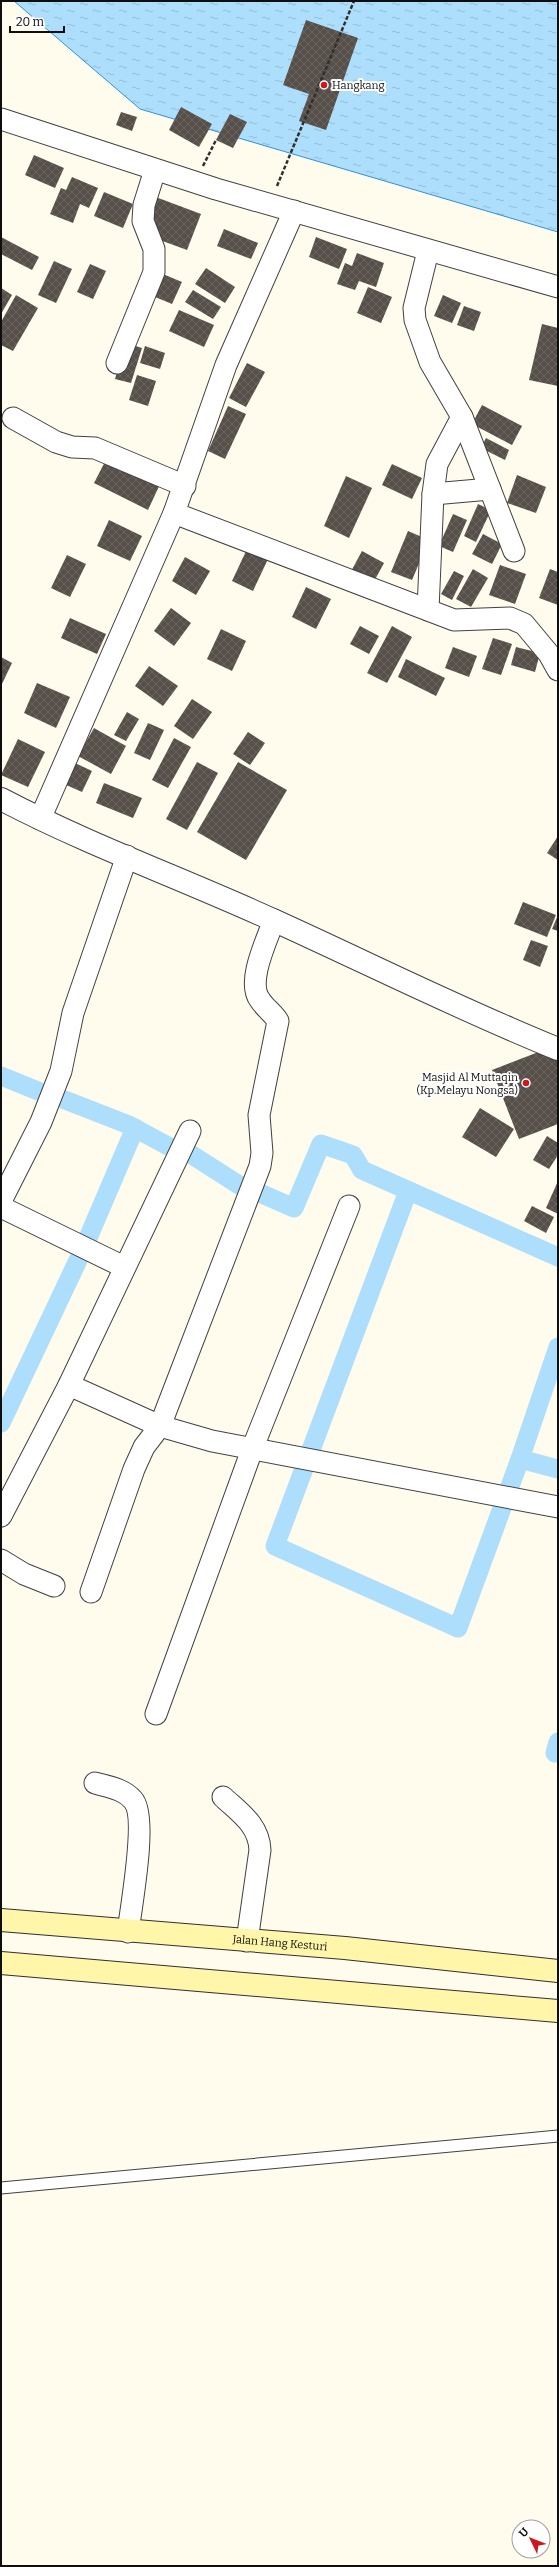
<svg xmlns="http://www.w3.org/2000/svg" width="559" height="2567" font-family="Bitter,serif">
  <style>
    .water { fill: url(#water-ripples); stroke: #2d93da }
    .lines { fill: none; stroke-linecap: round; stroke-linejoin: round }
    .canal { stroke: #addefc; stroke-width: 19 }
    .building { fill: url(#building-cross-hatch) }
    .service-casing { stroke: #414141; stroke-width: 13 }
    .minor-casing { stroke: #414141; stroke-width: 23 }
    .tertiary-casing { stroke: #414141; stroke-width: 24 }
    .secondary-casing { stroke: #303030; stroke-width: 24 }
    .path { stroke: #303030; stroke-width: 2.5; stroke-dasharray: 4 2; stroke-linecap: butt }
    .service { stroke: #fff; stroke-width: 11 }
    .minor { stroke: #fff; stroke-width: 21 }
    .tertiary { stroke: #fff; stroke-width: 22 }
    .secondary { stroke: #fff6a9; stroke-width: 22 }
    .poi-dot { fill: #cc181e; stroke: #fff; stroke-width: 1.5 }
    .labels { text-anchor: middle; stroke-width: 4; stroke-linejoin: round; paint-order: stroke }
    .poi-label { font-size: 11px; fill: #0e0e0e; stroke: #fff; text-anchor: start }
    .street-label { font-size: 11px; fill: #0e0e0e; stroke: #fff }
  </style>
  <defs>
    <pattern id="water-ripples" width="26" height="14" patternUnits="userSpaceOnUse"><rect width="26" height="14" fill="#addefc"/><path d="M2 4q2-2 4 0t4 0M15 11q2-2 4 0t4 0" fill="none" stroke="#94bdd7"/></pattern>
    <pattern id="building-cross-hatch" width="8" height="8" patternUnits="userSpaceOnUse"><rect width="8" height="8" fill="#574f49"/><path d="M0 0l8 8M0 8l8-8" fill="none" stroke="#6a645f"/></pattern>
  </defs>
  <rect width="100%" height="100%" fill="#fffcee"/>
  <polygon class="water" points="14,1 558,1 558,232 140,109"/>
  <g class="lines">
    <g class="canal">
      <polyline points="1,1076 38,1091"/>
      <polyline points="65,1100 129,1125 168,1146"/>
      <polyline points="189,1153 239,1185"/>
      <polyline points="408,1191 275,1546 458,1628 520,1459"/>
      <polyline points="262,1194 294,1208 321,1144 353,1155 362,1170 558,1257"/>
      <polyline points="88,1238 135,1128"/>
      <polyline points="558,1347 520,1459 558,1469"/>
      <polyline points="1,1423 80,1256"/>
      <polyline points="555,1753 558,1742"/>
    </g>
  </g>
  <g class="building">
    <polygon points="306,20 358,38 326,130 299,121 309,94 283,85"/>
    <polygon points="181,107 212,124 199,147 169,130"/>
    <polygon points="121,112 137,117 132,131 116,125"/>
    <polygon points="230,114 247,122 233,148 216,140"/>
    <polygon points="34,155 64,168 55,188 25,175"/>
    <polygon points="72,177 98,188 89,208 80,204 73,223 50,214 61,188 66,190"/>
    <polygon points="104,192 133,204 123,228 94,216"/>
    <polygon points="153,196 201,214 187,250 149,236"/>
    <polygon points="224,229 258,243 251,259 217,246"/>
    <polygon points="1,237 39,257 32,270 1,254"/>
    <polygon points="316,237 347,249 339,269 309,257"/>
    <polygon points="357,253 384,263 376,287 359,281 355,290 337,284 345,263 352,266"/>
    <polygon points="54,261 72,269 56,303 38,295"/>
    <polygon points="90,264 106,271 93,299 77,292"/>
    <polygon points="206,268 235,287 225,303 195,284"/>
    <polygon points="158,272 182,282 172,304 148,294"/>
    <polygon points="368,287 392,297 381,323 357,313"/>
    <polygon points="1,288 12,295 1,314"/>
    <polygon points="193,290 221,307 213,319 185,302"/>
    <polygon points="16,295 38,308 13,351 1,345 1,322"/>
    <polygon points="443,295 461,303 452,323 434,316"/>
    <polygon points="464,306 481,312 474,331 457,325"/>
    <polygon points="179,310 214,325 204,347 169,331"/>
    <polygon points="542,324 558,328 558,386 529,380"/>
    <polygon points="126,343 142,348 131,383 115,379"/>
    <polygon points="145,346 165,353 160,369 140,363"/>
    <polygon points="247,363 265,372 246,407 229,398"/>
    <polygon points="137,375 156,381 148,406 129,400"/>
    <polygon points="482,405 522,426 512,445 472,424"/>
    <polygon points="228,406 246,414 225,459 208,451"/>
    <polygon points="486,438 509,450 505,460 481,448"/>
    <polygon points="108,456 161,482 148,510 94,483"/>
    <polygon points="392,464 422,478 412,499 382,485"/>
    <polygon points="517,475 546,487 536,513 507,503"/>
    <polygon points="346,476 372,488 349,538 324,526"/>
    <polygon points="478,504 491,510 476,542 464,536"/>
    <polygon points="453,514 467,520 453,552 439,546"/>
    <polygon points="109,520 142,536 130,561 97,546"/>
    <polygon points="408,531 429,540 412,580 391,572"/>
    <polygon points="483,534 502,544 492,564 472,554"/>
    <polygon points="247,549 268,559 253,591 232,581"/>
    <polygon points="362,551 384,563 371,587 349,575"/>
    <polygon points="67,555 86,564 70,597 51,588"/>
    <polygon points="185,557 210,571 196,595 172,581"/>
    <polygon points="500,565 526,574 515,604 489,595"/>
    <polygon points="473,569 488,578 471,607 456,599"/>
    <polygon points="550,569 558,572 558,605 539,598"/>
    <polygon points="454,571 464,576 452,600 441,594"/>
    <polygon points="306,587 331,599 316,629 292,617"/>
    <polygon points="171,608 191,623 174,646 154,631"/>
    <polygon points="70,618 106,634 97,654 61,638"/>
    <polygon points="360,626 379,636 369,654 350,644"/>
    <polygon points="392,626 412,637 387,683 367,673"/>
    <polygon points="221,629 246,641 232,671 207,659"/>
    <polygon points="493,638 512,644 501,675 482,669"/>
    <polygon points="453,647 477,656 469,677 445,668"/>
    <polygon points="516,647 540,653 535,672 511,665"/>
    <polygon points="1,657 12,663 1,686"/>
    <polygon points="406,659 445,678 436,696 398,677"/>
    <polygon points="149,666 178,686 163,706 135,686"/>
    <polygon points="37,683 70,697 56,728 24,713"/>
    <polygon points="192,699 212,712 193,739 174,726"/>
    <polygon points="127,712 139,719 126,741 114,735"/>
    <polygon points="148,723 164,730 150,760 134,753"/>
    <polygon points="94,728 126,746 111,774 78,756"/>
    <polygon points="248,732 265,743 250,765 233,754"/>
    <polygon points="174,738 191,747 168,788 152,780"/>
    <polygon points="18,739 45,752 28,787 1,775"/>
    <polygon points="197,762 218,773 187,830 166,819"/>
    <polygon points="238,762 287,790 246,860 197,832"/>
    <polygon points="75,763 92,771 82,792 64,784"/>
    <polygon points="104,783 142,798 133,818 96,803"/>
    <polygon points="558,836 558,860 547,853"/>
    <polygon points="523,902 556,915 547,937 514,924"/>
    <polygon points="558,915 558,931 552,929"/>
    <polygon points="531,940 548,946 540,967 523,960"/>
    <polygon points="554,1046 558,1057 558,1124 519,1139 492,1070"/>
    <polygon points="480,1108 514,1129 496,1157 462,1137"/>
    <polygon points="547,1136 558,1143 558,1155 549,1169 533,1160"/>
    <polygon points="558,1181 558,1214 546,1208"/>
    <polygon points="532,1206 554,1217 546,1233 524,1221"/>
  </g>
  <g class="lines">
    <defs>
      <polyline id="service" points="1,2188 558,2136"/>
      <g id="minor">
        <polyline points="1,119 216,189 558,287"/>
        <polyline points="294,211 226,365 174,513 454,620 510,618 524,624 549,654 558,670"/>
        <polyline points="428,251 414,308 415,320 430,362 462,417 514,551"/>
        <polyline points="117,363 154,272 154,249 143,221 144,205 155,170"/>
        <polyline points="13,418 56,442 72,447 95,448 185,486"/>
        <polyline points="433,494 490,489"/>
        <polyline points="428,610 433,494 437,464 462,417"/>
        <polyline points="40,819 174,513"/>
        <polyline points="1,1201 41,1122 61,1071 73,1013 127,856"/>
        <polyline points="1,1207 124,1267"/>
        <polyline points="69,1385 160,1426 212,1441 558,1507"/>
        <polyline points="1,1516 69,1385 190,1131"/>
        <polyline points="1,1560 24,1574 54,1586"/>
        <path d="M91,1592L134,1469L144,1447L160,1426L260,1166L262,1153L259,1115L278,1021C273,1013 265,1008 260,1000C246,982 267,940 274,920"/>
        <polyline points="156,1714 253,1447 349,1206"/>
        <path d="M95,1783C109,1787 124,1789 133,1800C148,1816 131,1907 128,1932"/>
        <path d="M223,1797C240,1813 259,1825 260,1850L247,1941"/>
      </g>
      <path id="tertiary" d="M1,799C89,845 183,879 273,920C368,963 461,1010 558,1049"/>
      <g id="secondary">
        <path id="s1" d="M1,1920L345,1948L558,1971"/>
        <polyline points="1,1963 558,2011"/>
      </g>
    </defs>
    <use href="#service" class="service-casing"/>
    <use href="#minor" class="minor-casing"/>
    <use href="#tertiary" class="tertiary-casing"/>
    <use href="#secondary" class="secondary-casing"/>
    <g class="path">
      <polyline points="203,166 216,140"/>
      <polyline points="277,186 354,1"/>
    </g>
    <use href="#service" class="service"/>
    <use href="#minor" class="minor"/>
    <use href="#tertiary" class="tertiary"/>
    <use href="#secondary" class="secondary"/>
  </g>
  <g class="poi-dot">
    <circle cx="324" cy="85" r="4"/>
    <circle cx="526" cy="1083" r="4"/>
  </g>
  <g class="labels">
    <g class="poi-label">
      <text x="332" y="89">Hangkang</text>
      <text x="518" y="1081" text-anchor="end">Masjid Al Muttaqin<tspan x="518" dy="13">(Kp.Melayu Nongsa)</tspan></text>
    </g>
    <g class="street-label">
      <text dy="4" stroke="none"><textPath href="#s1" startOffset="280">Jalan Hang Kesturi</textPath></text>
    </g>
  </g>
  <rect width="559" height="2567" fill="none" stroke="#0e0e0e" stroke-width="4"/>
  <g transform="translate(531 2539) rotate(313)"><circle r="19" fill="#ffffff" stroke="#9f9f9f"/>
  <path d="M0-3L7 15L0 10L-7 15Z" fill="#cc181e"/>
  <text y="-6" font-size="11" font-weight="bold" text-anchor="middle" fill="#0e0e0e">U</text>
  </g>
  <path d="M10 26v6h54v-6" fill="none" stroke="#0e0e0e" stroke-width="2"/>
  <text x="16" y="26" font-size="12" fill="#0e0e0e" stroke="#ffffff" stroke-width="3" paint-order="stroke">20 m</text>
</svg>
